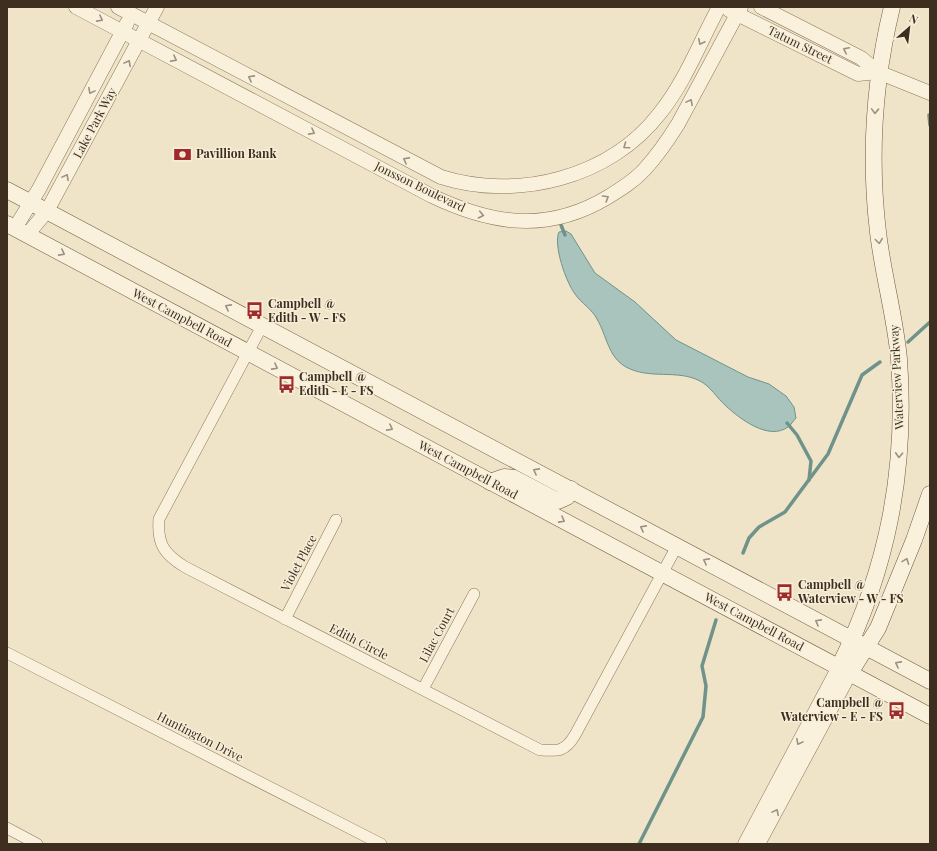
<svg xmlns="http://www.w3.org/2000/svg" width="937" height="851" font-family="'Playfair Display',serif">
  <style>
    .water { fill: #a9c4bc; stroke: #6f938a }
    .lines { fill: none; stroke-linecap: round; stroke-linejoin: round }
    .stream { stroke: #6f938a; stroke-width: 3.5 }
    .minor-casing { stroke: #8d765c; stroke-width: 12 }
    .tertiary-casing { stroke: #8d765c; stroke-width: 15 }
    .secondary-casing { stroke: #6f573f; stroke-width: 17 }
    .minor { stroke: #faf1dc; stroke-width: 11 }
    .tertiary { stroke: #faf1dc; stroke-width: 14 }
    .secondary { stroke: #faf1dc; stroke-width: 16 }
    .oneway { stroke: #9c907e }
    .labels { text-anchor: middle; stroke-width: 3; stroke-linejoin: round; paint-order: stroke }
    .street-label { font-size: 12px; fill: #3d2e20; stroke: #f7eed8 }
    .poi-label { font-size: 12px; font-weight: bold; fill: #3d2e20; stroke: #f7eed8; text-anchor: start }
  </style>
  <rect width="100%" height="100%" fill="#f0e4c8"/>
  <path class="water" d="M566,231L571,234L595,273L635,302L676,340L748,377L769,384L786,396L794,407L796,418C793,421 791,425 788,427C769,441 740,419 726,406C717,398 710,386 700,381C677,369 650,380 626,367C608,357 607,336 597,319C592,309 581,303 575,294C566,282 553,245 559,232Z"/>
  <g class="lines">
    <g class="stream">
      <polyline points="929,115 930,125"/>
      <polyline points="561,225 565,235"/>
      <polyline points="908,342 930,322"/>
      <polyline points="787,423 797,435 811,461 809,480"/>
      <polyline points="743,553 749,538 759,527 785,512 828,454 862,375 880,362"/>
      <polyline points="639,844 703,717 706,686 702,666 716,620"/>
    </g>
    <defs>
      <g id="minor">
        <path d="M262,326L159,519C157,544 164,554 185,567L540,750C558,751 565,752 575,735L677,546"/>
        <polyline points="285,619 336,520"/>
        <polyline points="7,653 381,844"/>
        <polyline points="423,689 474,594"/>
        <polyline points="7,828 37,844"/>
      </g>
      <g id="tertiary">
        <path d="M76,7L432,196C493,225 548,233 608,197C621,189 634,181 644,170C657,156 668,140 678,124L741,7"/>
        <path d="M118,7L441,177C517,201 610,178 660,113C685,82 700,42 719,7"/>
        <polyline points="761,7 861,58 878,72 930,93"/>
        <polyline points="729,10 858,74 878,72"/>
        <polyline points="15,228 39,189 127,23"/>
        <polyline points="27,235 47,211 157,7"/>
        <polyline points="745,844 839,667"/>
        <polyline points="758,844 850,673"/>
      </g>
      <g id="secondary">
        <polyline points="7,190 930,681"/>
        <polyline points="7,224 930,716"/>
        <polyline points="490,482 504,477 514,478 558,501 567,497 571,489"/>
        <path d="M839,667C888,568 907,469 899,359C895,316 883,275 878,232C869,156 874,81 892,7"/>
        <polyline points="850,673 878,628 914,540 930,494"/>
      </g>
    </defs>
    <use href="#minor" class="minor-casing"/>
    <use href="#tertiary" class="tertiary-casing"/>
    <use href="#secondary" class="secondary-casing"/>
    <use href="#minor" class="minor"/>
    <use href="#tertiary" class="tertiary"/>
    <use href="#secondary" class="secondary"/>
  </g>
  <defs><path id="oneway-chevron" d="M-2-3.5L2.5 0L-2 3.5" fill="none" stroke-width="1.6" stroke-linecap="round" stroke-linejoin="round"/></defs>
  <g class="oneway">
    <use href="#oneway-chevron" transform="translate(100 19) rotate(28)"/>
    <use href="#oneway-chevron" transform="translate(701 42) rotate(117)"/>
    <use href="#oneway-chevron" transform="translate(846 50) rotate(-154)"/>
    <use href="#oneway-chevron" transform="translate(174 59) rotate(28)"/>
    <use href="#oneway-chevron" transform="translate(128 63) rotate(-62)"/>
    <use href="#oneway-chevron" transform="translate(251 78) rotate(-152)"/>
    <use href="#oneway-chevron" transform="translate(91 91) rotate(118)"/>
    <use href="#oneway-chevron" transform="translate(690 102) rotate(-62)"/>
    <use href="#oneway-chevron" transform="translate(875 111) rotate(92)"/>
    <use href="#oneway-chevron" transform="translate(312 132) rotate(28)"/>
    <use href="#oneway-chevron" transform="translate(626 146) rotate(145)"/>
    <use href="#oneway-chevron" transform="translate(406 160) rotate(-152)"/>
    <use href="#oneway-chevron" transform="translate(66 177) rotate(-62)"/>
    <use href="#oneway-chevron" transform="translate(606 198) rotate(-31)"/>
    <use href="#oneway-chevron" transform="translate(481 215) rotate(12)"/>
    <use href="#oneway-chevron" transform="translate(879 241) rotate(82)"/>
    <use href="#oneway-chevron" transform="translate(62 253) rotate(28)"/>
    <use href="#oneway-chevron" transform="translate(228 307) rotate(-152)"/>
    <use href="#oneway-chevron" transform="translate(275 367) rotate(28)"/>
    <use href="#oneway-chevron" transform="translate(390 428) rotate(28)"/>
    <use href="#oneway-chevron" transform="translate(899 455) rotate(93)"/>
    <use href="#oneway-chevron" transform="translate(536 471) rotate(-152)"/>
    <use href="#oneway-chevron" transform="translate(562 520) rotate(28)"/>
    <use href="#oneway-chevron" transform="translate(643 528) rotate(-152)"/>
    <use href="#oneway-chevron" transform="translate(706 561) rotate(-152)"/>
    <use href="#oneway-chevron" transform="translate(906 561) rotate(-69)"/>
    <use href="#oneway-chevron" transform="translate(818 622) rotate(-152)"/>
    <use href="#oneway-chevron" transform="translate(898 664) rotate(-152)"/>
    <use href="#oneway-chevron" transform="translate(799 742) rotate(118)"/>
    <use href="#oneway-chevron" transform="translate(776 812) rotate(-62)"/>
  </g>
  <defs>
    <symbol id="bank-bare" viewBox="-9 -9 18 18"><path d="M-6-4H6V4H-6ZM0-2.3a2.3 2.3 0 1 0 0 4.6a2.3 2.3 0 1 0 0-4.6Z" fill="#9e2a2b" stroke="#f7eed8" stroke-width="2.5" paint-order="stroke"/></symbol>
    <symbol id="bus-bare" viewBox="-9 -9 18 18"><path d="M-5-6H5V4H4V6H2V4H-2V6H-4V4H-5ZM-3.5-4V0h7V-4ZM-3.5 1.2v1.5H-2V1.2ZM2 1.2v1.5H3.5V1.2Z" fill="#9e2a2b" stroke="#f7eed8" stroke-width="2.5" paint-order="stroke"/></symbol>
  </defs>
  <g fill-rule="evenodd">
    <use href="#bank-bare" x="170" y="142" width="25" height="25"/>
    <use href="#bus-bare" x="242" y="298" width="25" height="25"/>
    <use href="#bus-bare" x="274" y="372" width="25" height="25"/>
    <use href="#bus-bare" x="772" y="580" width="25" height="25"/>
    <use href="#bus-bare" x="884" y="698" width="25" height="25"/>
  </g>
  <g class="labels">
    <g class="street-label">
      <text transform="translate(800 45) rotate(26)" y="4">Tatum Street</text>
      <text transform="translate(95 123) rotate(-62)" y="4">Lake Park Way</text>
      <text transform="translate(420 187) rotate(26)" y="4">Jonsson Boulevard</text>
      <text transform="translate(182 318) rotate(28)" y="4">West Campbell Road</text>
      <text transform="translate(897 377) rotate(-93)" y="4">Waterview Parkway</text>
      <text transform="translate(468 470) rotate(28)" y="4">West Campbell Road</text>
      <text transform="translate(299 563) rotate(-62)" y="4">Violet Place</text>
      <text transform="translate(754 622) rotate(28)" y="4">West Campbell Road</text>
      <text transform="translate(437 635) rotate(-62)" y="4">Lilac Court</text>
      <text transform="translate(359 642) rotate(27)" y="4">Edith Circle</text>
      <text transform="translate(200 737) rotate(27)" y="4">Huntington Drive</text>
    </g>
    <g class="poi-label">
      <text x="196" y="158">Pavillion Bank</text>
      <text x="268" y="308">Campbell @<tspan x="268" dy="14">Edith - W - FS</tspan></text>
      <text x="299" y="381">Campbell @<tspan x="299" dy="14">Edith - E - FS</tspan></text>
      <text x="798" y="589">Campbell @<tspan x="798" dy="14">Waterview - W - FS</tspan></text>
      <text x="883" y="707" text-anchor="end">Campbell @<tspan x="883" dy="14">Waterview - E - FS</tspan></text>
    </g>
  </g>
  <rect width="937" height="851" fill="none" stroke="#3d2e20" stroke-width="16"/>
  <g transform="translate(909 28) rotate(28)" stroke="#f7eed8" stroke-width="3" paint-order="stroke">
  <path d="M0-3L7 15L0 10L-7 15Z" fill="#3d2e20"/>
  <text y="-6" font-size="11" font-weight="bold" text-anchor="middle" fill="#3d2e20">N</text>
  </g>
</svg>
